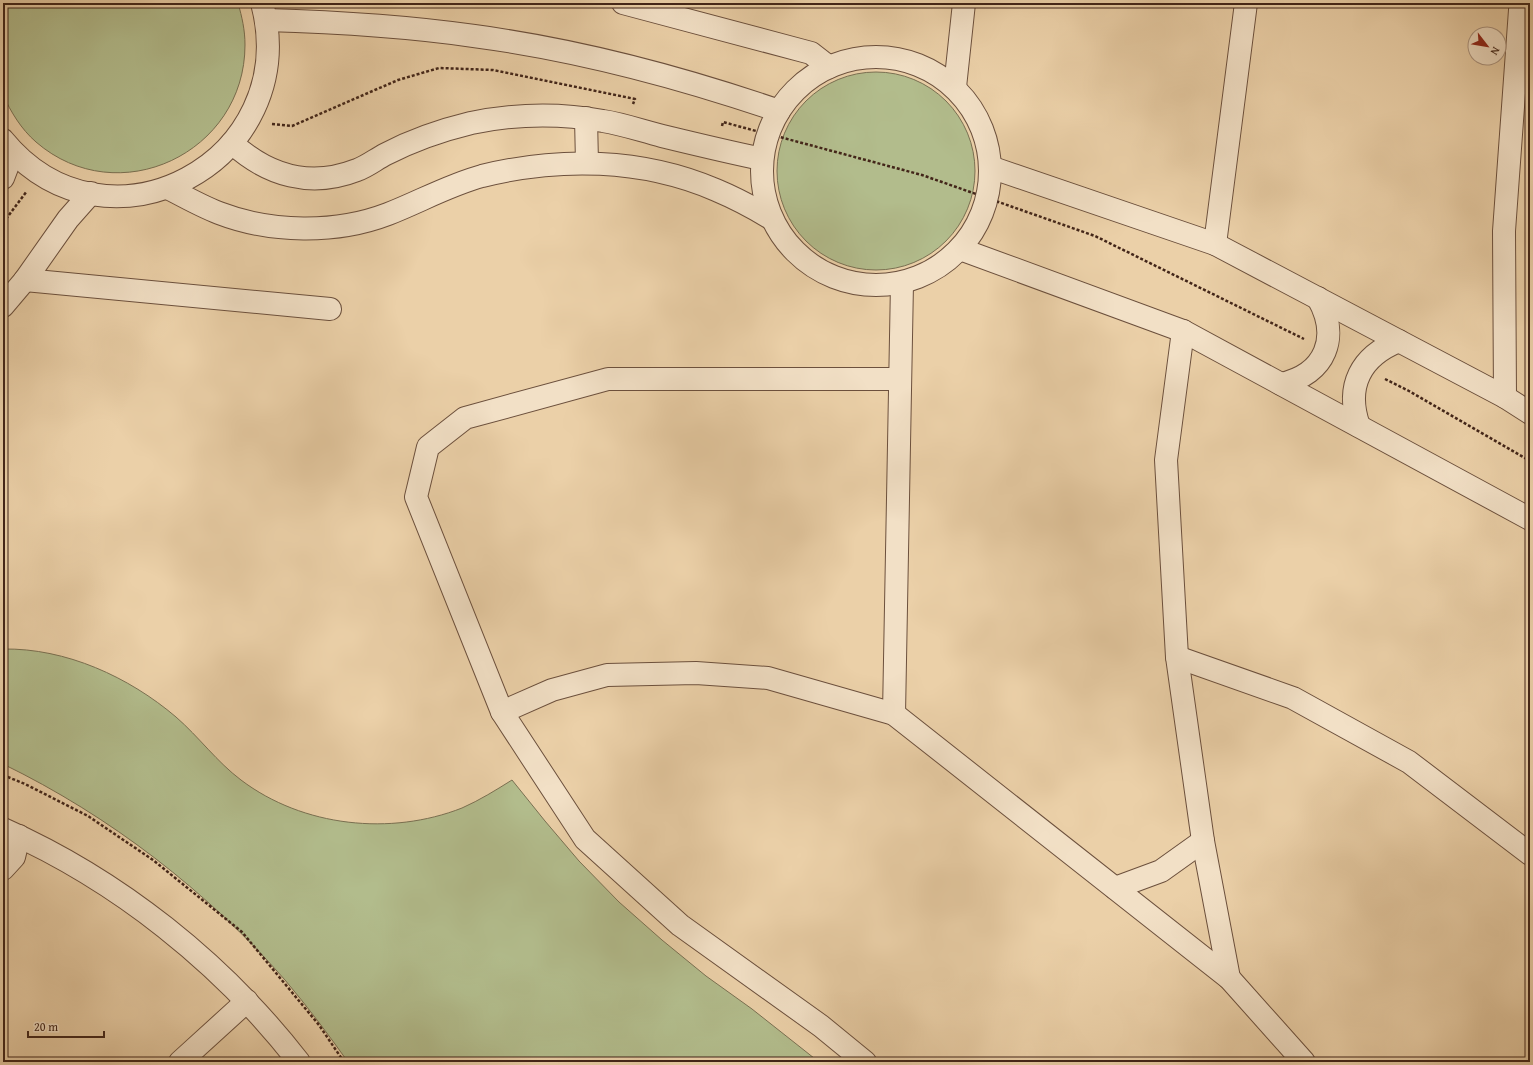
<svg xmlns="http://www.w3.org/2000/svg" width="1533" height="1065" font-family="'Gentium Book Plus',serif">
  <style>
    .green { fill: #b2bc8c; stroke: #7a7052 }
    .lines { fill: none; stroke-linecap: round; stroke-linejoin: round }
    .minor-casing { stroke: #6c503d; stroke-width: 24 }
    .path { stroke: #422519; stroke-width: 2.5; stroke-dasharray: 3 2; stroke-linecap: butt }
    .minor { stroke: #f2e0c6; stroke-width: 22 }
  </style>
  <rect width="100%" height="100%" fill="#ebd0a8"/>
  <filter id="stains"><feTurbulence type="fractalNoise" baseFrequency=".005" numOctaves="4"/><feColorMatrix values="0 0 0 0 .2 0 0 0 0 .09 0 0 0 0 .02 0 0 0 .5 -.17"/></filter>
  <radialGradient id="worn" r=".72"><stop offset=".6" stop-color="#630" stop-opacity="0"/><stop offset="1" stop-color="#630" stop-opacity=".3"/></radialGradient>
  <g class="green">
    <path d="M3,3H238C242,17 245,30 245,45C245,153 118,213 36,142C21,129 11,112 3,95Z"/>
    <circle cx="876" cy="171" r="99"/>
    <path d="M3,649C66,648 129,677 176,717C199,737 217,762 241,780C303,827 391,836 462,808C480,800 496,790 512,780L545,821L579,861L619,902L662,940L706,976L752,1009L819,1062H348C328,1034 307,1006 285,980C207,891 110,816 3,764Z"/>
  </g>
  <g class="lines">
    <defs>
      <g id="minor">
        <polyline points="623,3 811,53 829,67"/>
        <path d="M266,20C336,22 405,26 474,36C579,50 680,77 779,111"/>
        <circle cx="876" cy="171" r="114"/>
        <polyline points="955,87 964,3"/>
        <polyline points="586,118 587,163"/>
        <path d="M3,140C107,267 304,161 262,3"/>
        <path d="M232,143C268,176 311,188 357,170C368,166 376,159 386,154C413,140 442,130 471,123C514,114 560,113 603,121C623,124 642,131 662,136C695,144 728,152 762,159"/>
        <polyline points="990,167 1215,244 1505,397 1530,413"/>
        <polyline points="3,178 13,152"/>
        <path d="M168,188C185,197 201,206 219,213C271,233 336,234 388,214C419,202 449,185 482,176C559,157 642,158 716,190C735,198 754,208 772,219"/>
        <polyline points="1215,244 1246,3"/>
        <polyline points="960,249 1183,331 1530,519"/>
        <polyline points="25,280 330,309"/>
        <polyline points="3,306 25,280 68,219 91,193"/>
        <polyline points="1183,331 1166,460 1177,657 1203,841 1229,978"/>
        <path d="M1281,384C1326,374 1340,337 1318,298"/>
        <polyline points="1505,397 1504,231 1520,10 1522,3"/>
        <path d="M1359,426C1345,386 1361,356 1399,341"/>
        <polyline points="1177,657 1293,698 1409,762 1530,854"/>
        <polyline points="502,712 552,690 607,675 696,673 768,678 894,714 1229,978 1304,1062"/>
        <polyline points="894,714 902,283"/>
        <path d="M3,829C118,880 222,963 299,1062"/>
        <polyline points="3,869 14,857 19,836"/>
        <polyline points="1115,888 1161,871 1203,841"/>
        <polyline points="180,1062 247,1001"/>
        <polyline points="865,1062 821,1026 680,925 585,839 502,712 416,497 428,447 465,418 608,379 900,379"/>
      </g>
    </defs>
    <use href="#minor" class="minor-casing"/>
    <g class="path">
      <polyline points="272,124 292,126 398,80 439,68 493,70 635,99 633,104"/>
      <polyline points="722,126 723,122 756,131"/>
      <polyline points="776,136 922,175 1095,236 1304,339"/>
      <polyline points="3,223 27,191"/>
      <polyline points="1385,379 1409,391 1530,461"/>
      <polyline points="3,775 25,784 88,816 153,860 242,932 319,1025 344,1062"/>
    </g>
    <use href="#minor" class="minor"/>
  </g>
  <rect width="1533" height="1065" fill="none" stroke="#ebd0a8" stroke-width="16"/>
  <rect x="4" y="4" width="1525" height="1057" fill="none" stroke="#422519" stroke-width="2"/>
  <rect x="8" y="8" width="1517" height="1049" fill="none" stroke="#422519"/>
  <g transform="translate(1487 46) rotate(121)"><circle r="19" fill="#f2e0c6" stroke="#ac9581"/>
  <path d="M0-3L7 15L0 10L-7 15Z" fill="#8f2418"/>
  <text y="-6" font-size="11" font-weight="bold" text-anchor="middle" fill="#422519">N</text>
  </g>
  <path d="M28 1031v6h76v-6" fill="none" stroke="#422519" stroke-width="2"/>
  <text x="34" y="1031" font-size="12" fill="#422519" stroke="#f2e0c6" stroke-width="3" paint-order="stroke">20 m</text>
  <rect width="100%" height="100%" filter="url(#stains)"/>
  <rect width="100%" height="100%" fill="url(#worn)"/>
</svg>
